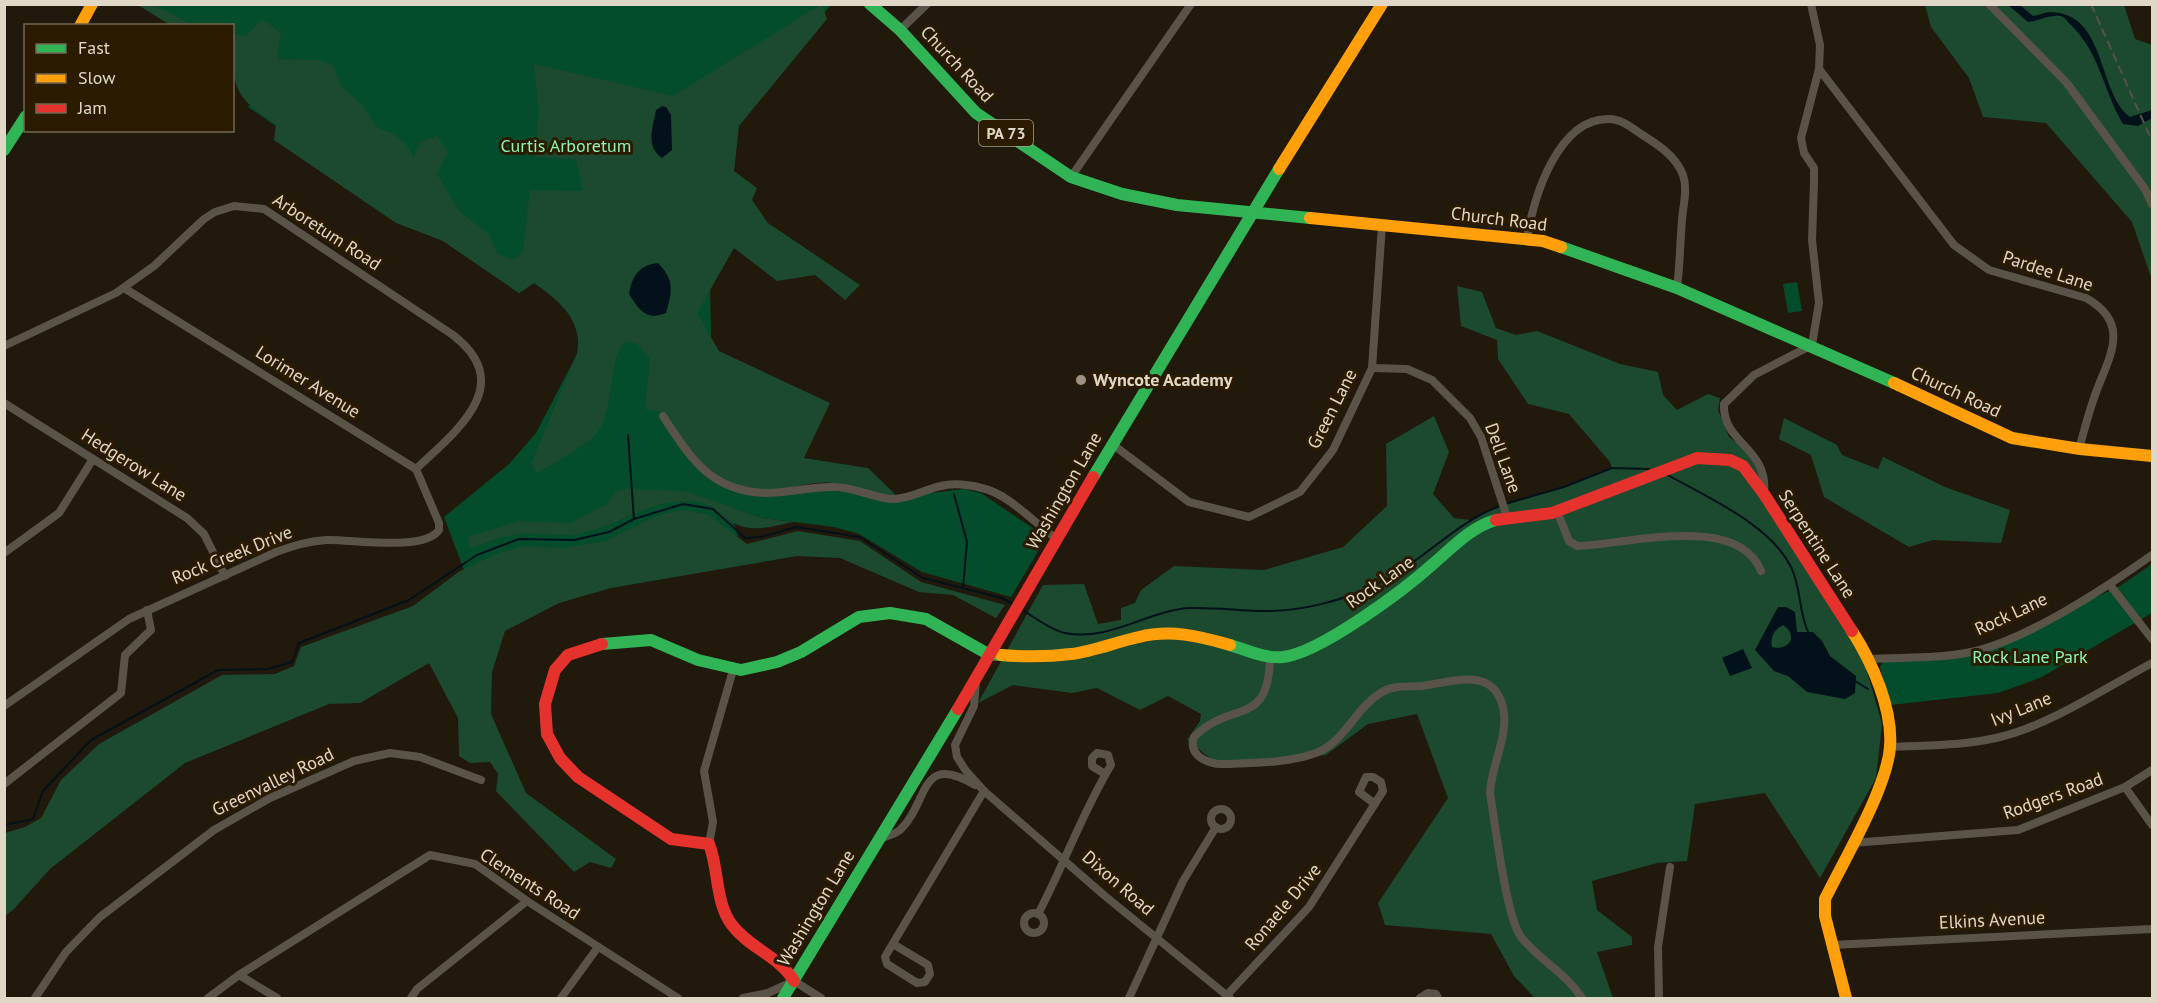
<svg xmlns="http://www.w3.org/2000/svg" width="2157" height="1003" font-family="'PT Sans',sans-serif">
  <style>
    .green { fill: #044d2c }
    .forest { fill: #1b4a2f }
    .water { fill: #03111a; fill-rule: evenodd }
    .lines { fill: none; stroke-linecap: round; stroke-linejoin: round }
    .stream { stroke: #03111a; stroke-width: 2 }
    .street { stroke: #5a5448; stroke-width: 8 }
    .fast { stroke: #30b455; stroke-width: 12 }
    .slow { stroke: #ff9f0a; stroke-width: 12 }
    .jam { stroke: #e5322d; stroke-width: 12 }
    .rail { stroke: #585247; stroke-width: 2; stroke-dasharray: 9 4.5; stroke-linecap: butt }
    .poi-dot { fill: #9d9485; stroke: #2b1c01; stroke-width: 2 }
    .labels { text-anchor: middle; stroke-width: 6; stroke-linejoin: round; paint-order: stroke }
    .shield { fill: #2b1c01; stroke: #aa9f8b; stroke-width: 1.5 }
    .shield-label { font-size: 16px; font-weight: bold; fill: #e0d7c6 }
    .street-label { font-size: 18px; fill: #e0d7c6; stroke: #2b1c01 }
    .park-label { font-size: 18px; fill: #8ef3b8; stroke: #2b1c01 }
    .poi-label { font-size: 18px; font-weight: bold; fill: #e0d7c6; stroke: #2b1c01; text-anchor: start }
  </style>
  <rect width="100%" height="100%" fill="#21190b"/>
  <g class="green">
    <path d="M144,5H831L707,145L714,468L721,486L748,495L838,489L879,499L964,489L981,493L1043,535V543L1011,597L922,572L859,534L834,527L762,518L729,507L738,536L467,578L444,517L509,464L536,433L577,354C584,321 559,300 534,283L519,293L248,107L264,85L233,64L232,26L175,25Z"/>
    <polygon points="1797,282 1802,311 1788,313 1783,284"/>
    <polygon points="2152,564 2152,613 2040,678 1998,693 1891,705 1880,667 1883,662 1965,657 2120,586"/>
  </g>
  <g class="forest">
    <polygon points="138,5 155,5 192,25 170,25"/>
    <path d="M820,5H822L827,19L739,126L734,171L757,188L752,200L768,223L860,285L845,300L815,275L777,281L734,248L697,313L719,351L830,403L804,458L868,468L896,495C874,496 854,484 832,483C814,481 799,487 781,489C755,491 724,486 703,467C689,453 678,429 667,413L645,409L650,358L636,343L624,342C606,368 615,413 596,434C584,448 555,462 538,473L531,464L577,354C584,321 559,300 534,283L519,293L443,241L396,223L274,140L276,124C231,96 233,85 232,34L246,36L262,19L281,33L277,59L319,60L333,65L341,86L362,105L378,128L392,133L406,144L414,158L420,142L437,136L448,152L437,174L459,211L490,235L497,254L513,260L523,252L530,190L583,191L576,159L534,157L539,112L534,64L673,96Z"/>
    <polygon points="1925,5 2124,5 2135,39 2152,45 2152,280 2132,222 2046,123 1983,117 1969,78 1931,27"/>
    <polygon points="1457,286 1482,292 1496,328 1516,335 1537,331 1620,364 1658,372 1663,395 1677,410 1708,394 1720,398 1718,410 1729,437 1745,449 1760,474 1764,498 1863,657 1882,724 1876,778 1820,878 1765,793 1695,804 1687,861 1657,863 1592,881 1597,910 1632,937 1632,945 1597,952 1613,998 1534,997 1514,976 1491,934 1385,925 1378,903 1448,798 1417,714 1368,724 1326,755 1215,762 1187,740 1200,721 1201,714 1168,696 1140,710 1097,688 1072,693 1013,685 978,703 1043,585 1084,584 1098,624 1121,620 1121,608 1135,603 1141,590 1174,566 1264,570 1343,547 1387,506 1386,444 1434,416 1449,452 1433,494 1454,518 1471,520 1498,506 1564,487 1612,468 1610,462 1569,414 1528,404 1498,359 1497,340 1461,326"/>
    <polygon points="1784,418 1837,445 1842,455 1878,469 1883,457 1945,487 2010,510 2001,543 1933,540 1909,547 1824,497 1811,455 1779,439"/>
    <path d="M625,489L685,491L762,518L793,522C779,525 759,531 744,527C723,522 716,502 692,501C649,499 618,526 579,534C559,538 539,532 519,534C504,535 486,543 471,548L467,537L519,521L571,523L607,504L615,492Z"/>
    <polygon points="682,510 708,514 747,544 798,531 860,541 921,582 1005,605 996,618 953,595 919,592 840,558 797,556 611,588 559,603 505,631 492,672 491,714 526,793 616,859 611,868 590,862 574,872 496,791 498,774 490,762 470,763 459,756 458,718 429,663 360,703 329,704 185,763 50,869 13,910 5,916 5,833 25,827 41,818 61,780 99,744 222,675 275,674 294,666 301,647 413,606 460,571 501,552 525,546 562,548 606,541 658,515"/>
  </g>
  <g class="water">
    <path d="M2008,5H2020L2033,16C2040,15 2045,12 2051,12C2107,14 2097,92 2130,117L2152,110V118L2138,126L2123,124C2102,88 2101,55 2071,25C2066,21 2067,18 2060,16C2050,14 2038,21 2028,22Z"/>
    <path d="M662,106L666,107L671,115L672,150L662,158C645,146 653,127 656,110Z"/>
    <path d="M658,263C675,280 672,292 666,313C646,321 639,310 629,294C632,276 639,265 658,263Z"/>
    <path d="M1778,607H1786L1795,612L1797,632H1813L1822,641L1830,656L1856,676L1855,693L1845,699L1807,692L1788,676L1774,671L1755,650ZM1783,625C1799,636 1789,651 1772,647C1770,637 1774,630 1783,625Z"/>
    <polygon points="1743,649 1752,668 1730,676 1722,658"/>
  </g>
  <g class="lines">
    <g class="stream">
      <polyline points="628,435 634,519"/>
      <path d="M1666,474C1706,497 1770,524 1791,567C1802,589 1798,613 1809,634"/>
      <polyline points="954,494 967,542 963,588"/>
      <polyline points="1505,504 1564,487 1612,468 1649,469"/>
      <path d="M1021,609C1033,616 1050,630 1065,633C1109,642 1147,611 1189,608C1215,607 1241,611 1267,611C1302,611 1341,601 1373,586C1420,565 1455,522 1500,506"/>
      <polyline points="1855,681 1868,689"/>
      <polyline points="4,825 33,819 43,791 91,740 218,670 268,669 292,662 299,643 409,600 477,555 519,539 574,540 609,532 634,519 683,504 713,509 745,538 761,537 796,527 860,537 923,578 1002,598 1013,604"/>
    </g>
    <g class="street">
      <polyline points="1989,4 2066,82 2145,189 2152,204"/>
      <polyline points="900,30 927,4"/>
      <path d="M1819,69L1954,245L1989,270L2086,298C2129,322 2112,352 2098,387C2090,407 2085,428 2079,449"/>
      <polyline points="1071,177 1191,4"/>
      <path d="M1527,238C1533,198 1558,118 1609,119C1621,119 1631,127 1641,134C1657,144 1676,156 1683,175C1688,190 1683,205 1682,220C1680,243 1680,265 1677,288"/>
      <path d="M4,346L116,293L154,266L204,219L215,212L234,206L264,209L453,335C518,385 455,432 416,469"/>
      <polyline points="1372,368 1407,369 1432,380 1470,418 1481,437 1507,517"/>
      <polyline points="4,403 187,518 204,534 225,576"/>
      <path d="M663,416C691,459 711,492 767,493C789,493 812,486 835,487C854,487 873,498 893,499C910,499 925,489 941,486C953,483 970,485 982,488C1009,494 1034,523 1057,539"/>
      <polyline points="1112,444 1189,502 1249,517 1300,492 1333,450 1372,368 1382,225"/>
      <path d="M1764,494C1769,447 1722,444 1724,404L1754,375L1812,345L1819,303L1812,240L1814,182V168L1804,153L1801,138L1819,69L1820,45L1811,4"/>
      <path d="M1557,511L1569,541L1577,546C1624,545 1738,512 1761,571"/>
      <polyline points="4,553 59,513 93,459"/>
      <polyline points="2110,585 2152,639"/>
      <path d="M1270,657C1269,729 1231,699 1194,737C1187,757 1211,765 1225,764C1254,763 1288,763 1316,753C1346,741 1355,708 1382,692C1394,685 1408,687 1422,686C1452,682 1497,664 1504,713C1507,739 1491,767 1490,793C1495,822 1506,917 1521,937C1539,960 1566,973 1582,998"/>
      <path d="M1870,659C1903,657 1938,659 1971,652C2025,641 2107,587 2152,555"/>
      <polyline points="976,681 974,706 955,745 957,757 966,771 984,791 1105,896 1230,998"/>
      <path d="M4,706L129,619L276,552C292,546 309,541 326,540C351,539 424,552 439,530V523L416,469L124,288"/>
      <path d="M1890,747C1927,745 1964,746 2000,737C2050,725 2107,687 2152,663"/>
      <polyline points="4,784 121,693 125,655 151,630 147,610"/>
      <polyline points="2125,787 2152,825"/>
      <circle cx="1221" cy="819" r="10"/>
      <path d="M878,839C886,837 894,835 900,830C929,803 919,751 975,785"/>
      <polyline points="1852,843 2018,830 2125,787 2152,770"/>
      <polyline points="709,844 713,822 704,771 733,670"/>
      <circle cx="1034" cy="923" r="10"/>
      <path d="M1038,914C1064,865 1082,813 1111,765L1108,755L1097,753L1092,758V766L1105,774"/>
      <polyline points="893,944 928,965 930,974 925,982 917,983 887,964 885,957 886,955 984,791"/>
      <polyline points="1832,945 2152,929"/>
      <polyline points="239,975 277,998"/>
      <polyline points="1227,995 1309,907 1383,791 1381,782 1373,777 1366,777 1359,792 1375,804"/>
      <polyline points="35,998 66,952 100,917 214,830 270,798 354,761 390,753 420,757 481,780"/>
      <polyline points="208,998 239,975 430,855 475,864 527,901 678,998"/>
      <polyline points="411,998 417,989 527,901"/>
      <polyline points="561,998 598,947"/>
      <polyline points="743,998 768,993 794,981 821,998"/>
      <polyline points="1129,998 1183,881 1216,827"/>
      <polyline points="1420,998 1428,993 1436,994 1438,998"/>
      <polyline points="1659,998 1658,947 1670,867"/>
    </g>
    <g class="fast">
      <polyline points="870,4 900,30 976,113 1071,177 1122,194 1177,205 1310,218"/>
      <polyline points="4,150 26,116"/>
      <polyline points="1561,247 1677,288 1894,383"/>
      <polyline points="1093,477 1279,169"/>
      <polyline points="602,644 651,640 698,660 741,670 777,662 801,652 859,617 890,613 926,619 988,654 1001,655"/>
      <path d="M1230,645C1247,650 1265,659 1283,657C1320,653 1404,590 1433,564C1453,547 1471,527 1496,520"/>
      <polyline points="783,998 958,709"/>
    </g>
    <g class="slow">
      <polyline points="80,26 92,4"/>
      <polyline points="1279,169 1382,4"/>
      <polyline points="1310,218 1543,241 1561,247"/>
      <polyline points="1894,383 2012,438 2080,449 2152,456"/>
      <path d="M1001,655C1025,657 1048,657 1071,654C1094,651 1116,642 1139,637C1170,629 1199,636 1230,645"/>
      <path d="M1846,998L1825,916V899C1844,860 1887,788 1890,747C1893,709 1872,662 1852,631"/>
    </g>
    <g class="jam">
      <polyline points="1496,520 1552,513 1697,458 1730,460 1743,466 1764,494 1852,631"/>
      <path d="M602,644L568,655L555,670L545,704L547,734L560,758L578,777L671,839L709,844C719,869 715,903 732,925C749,948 779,956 794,981"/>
      <polyline points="958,709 1093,477"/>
    </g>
    <polyline class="rail" points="2091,4 2152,141"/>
  </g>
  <circle class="poi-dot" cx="1081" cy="380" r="6"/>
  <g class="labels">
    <rect class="shield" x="979" y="120" width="54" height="26" rx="4.5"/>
    <g class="shield-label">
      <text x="1006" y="139">PA 73</text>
    </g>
    <g class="street-label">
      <text transform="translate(957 64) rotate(47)" y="6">Church Road</text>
      <text transform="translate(1499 219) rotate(7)" y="6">Church Road</text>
      <text transform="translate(327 232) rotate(33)" y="6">Arboretum Road</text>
      <text transform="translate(2048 271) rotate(18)" y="6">Pardee Lane</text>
      <text transform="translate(308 382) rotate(32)" y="6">Lorimer Avenue</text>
      <text transform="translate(1956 392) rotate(25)" y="6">Church Road</text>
      <text transform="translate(1332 409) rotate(-63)" y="6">Green Lane</text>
      <text transform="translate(1503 458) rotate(70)" y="6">Dell Lane</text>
      <text transform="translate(134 465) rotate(32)" y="6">Hedgerow Lane</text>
      <text transform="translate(1064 491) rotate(-60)" y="6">Washington Lane</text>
      <text transform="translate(1817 544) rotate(57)" y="6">Serpentine Lane</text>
      <text transform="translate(232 555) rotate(-22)" y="6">Rock Creek Drive</text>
      <text transform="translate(1380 582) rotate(-35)" y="6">Rock Lane</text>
      <text transform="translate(2011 614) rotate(-25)" y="6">Rock Lane</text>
      <text transform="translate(2021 709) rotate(-22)" y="6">Ivy Lane</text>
      <text transform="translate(273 782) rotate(-26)" y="6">Greenvalley Road</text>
      <text transform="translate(2053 796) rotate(-20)" y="6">Rodgers Road</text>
      <text transform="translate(1118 883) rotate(41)" y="6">Dixon Road</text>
      <text transform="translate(530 884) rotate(33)" y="6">Clements Road</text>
      <text transform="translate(1283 907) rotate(-50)" y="6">Ronaele Drive</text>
      <text transform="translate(816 908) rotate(-59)" y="6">Washington Lane</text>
      <text transform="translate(1992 920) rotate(-3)" y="6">Elkins Avenue</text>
    </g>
    <g class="park-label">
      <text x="566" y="152">Curtis Arboretum</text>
      <text x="2030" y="663">Rock Lane Park</text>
    </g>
    <g class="poi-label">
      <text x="1093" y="386">Wyncote Academy</text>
    </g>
  </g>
  <rect width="2157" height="1003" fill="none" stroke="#e0d7c6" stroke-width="12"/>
  <rect x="24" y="24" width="210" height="108" fill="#2b1c01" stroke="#736750" stroke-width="1.5"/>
  <rect x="36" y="44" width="30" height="9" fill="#30b455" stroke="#736750" stroke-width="1.5"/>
  <text x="78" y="54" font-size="18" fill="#e0d7c6">Fast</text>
  <rect x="36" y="74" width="30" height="9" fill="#ff9f0a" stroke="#736750" stroke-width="1.5"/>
  <text x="78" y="84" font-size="18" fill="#e0d7c6">Slow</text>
  <rect x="36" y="104" width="30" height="9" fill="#e5322d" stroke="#736750" stroke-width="1.5"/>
  <text x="78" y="114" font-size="18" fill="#e0d7c6">Jam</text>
</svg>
